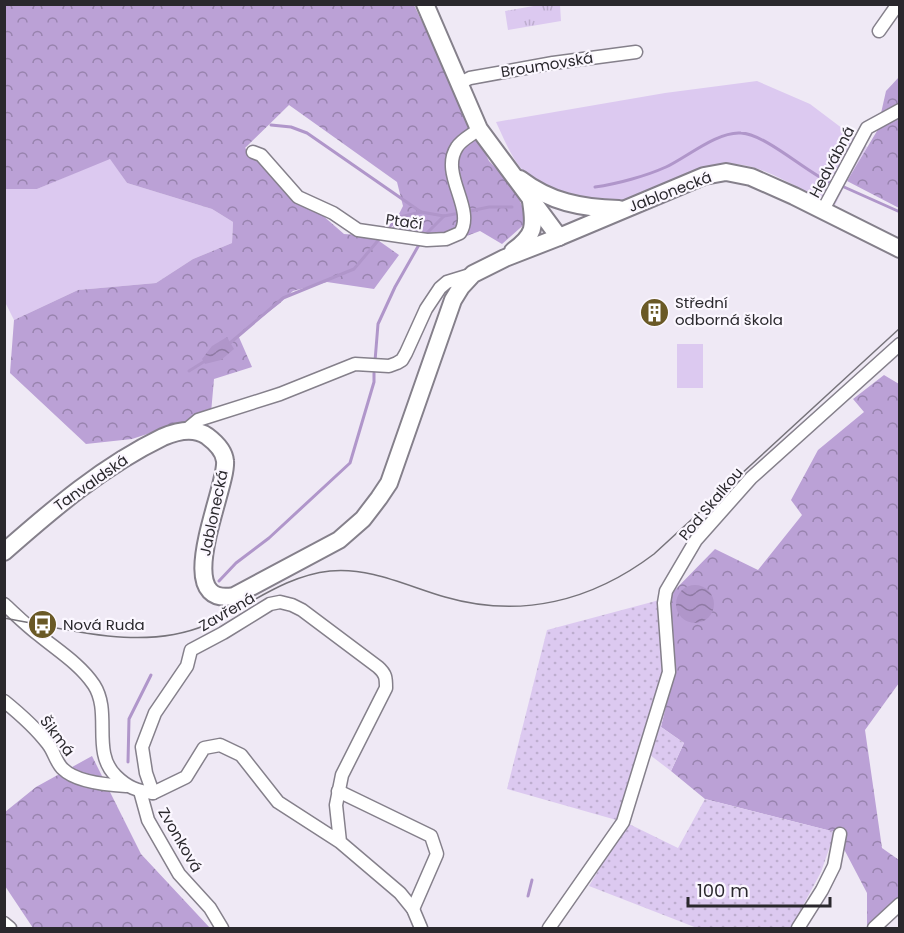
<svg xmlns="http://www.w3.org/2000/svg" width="904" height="933" font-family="Poppins,sans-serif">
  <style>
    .grass { fill: #dcc9f0 }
    .forest { fill: url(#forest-crowns) }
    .park { fill: url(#park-tufts) }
    .garden { fill: url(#garden-dots) }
    .water { fill: url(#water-waves) }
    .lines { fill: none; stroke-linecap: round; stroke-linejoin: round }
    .stream { stroke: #b096ca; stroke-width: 3 }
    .street-casing { stroke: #85808b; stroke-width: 15 }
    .secondary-casing { stroke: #85808b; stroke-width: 20 }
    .street { stroke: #fff; stroke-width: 12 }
    .secondary { stroke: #fff; stroke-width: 16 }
    .tram { stroke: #76737a; stroke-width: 1.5 }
    .labels { text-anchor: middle; stroke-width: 4.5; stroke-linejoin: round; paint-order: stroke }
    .street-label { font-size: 15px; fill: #2a282d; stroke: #fbf7ff }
    .poi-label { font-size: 15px; fill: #2a282d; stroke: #fbf7ff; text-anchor: start }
  </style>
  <defs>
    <pattern id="forest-crowns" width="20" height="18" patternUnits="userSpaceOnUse" patternTransform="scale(1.5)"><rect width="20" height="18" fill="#bba1d6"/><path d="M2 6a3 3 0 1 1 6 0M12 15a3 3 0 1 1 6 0" fill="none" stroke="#9883ae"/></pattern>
    <pattern id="park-tufts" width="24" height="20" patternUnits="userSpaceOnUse" patternTransform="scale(1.5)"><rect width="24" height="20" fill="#dcc9f0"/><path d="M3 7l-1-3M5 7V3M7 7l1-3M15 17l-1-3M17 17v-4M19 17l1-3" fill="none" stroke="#bdadce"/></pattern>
    <pattern id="garden-dots" width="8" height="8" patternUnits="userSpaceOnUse" patternTransform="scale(1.5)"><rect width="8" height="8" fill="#dcc9f0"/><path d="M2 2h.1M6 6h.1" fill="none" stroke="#bdadce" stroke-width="1.8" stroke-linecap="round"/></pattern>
    <pattern id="water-waves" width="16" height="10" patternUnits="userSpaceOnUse" patternTransform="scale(1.5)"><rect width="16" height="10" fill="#b096ca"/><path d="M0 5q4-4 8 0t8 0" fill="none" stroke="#8f7aa4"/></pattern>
  </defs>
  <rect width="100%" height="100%" fill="#efe9f5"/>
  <g class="grass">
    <path d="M757,81L810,104L867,147L847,181L834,207C809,194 770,169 743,165C700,158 664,191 625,200C608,204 587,198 570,194C521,182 516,165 496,122L665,93Z"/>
    <polygon points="110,158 127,183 212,209 233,222 232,243 193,259 156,283 78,290 14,320 5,302 5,189 37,189"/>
    <rect x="677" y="344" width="26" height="44"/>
  </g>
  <g class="forest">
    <polygon points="5,5 414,5 489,161 514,186 528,221 502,244 480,231 437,247 390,232 403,206 397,182 289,105 245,148 344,234 372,236 399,255 374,289 327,282 293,291 279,304 238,335 252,367 214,379 211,413 132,439 86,444 10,373 14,320 78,290 156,283 193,259 232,243 233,222 212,209 127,183 110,159 37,189 5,189"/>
    <polygon points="899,77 899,208 847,181 877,131 886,91"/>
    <polygon points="884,375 899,384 899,683 865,730 882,848 899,860 899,900 870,928 867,928 867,893 835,832 705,799 671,771 684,743 661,727 673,675 667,598 715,549 758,570 802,515 791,500 818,450 864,412 853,399"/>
    <polygon points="92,756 141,854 210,928 33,928 5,886 5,812 36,787"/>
  </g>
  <polygon class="park" points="545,4 560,5 561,21 508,30 505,11"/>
  <polygon class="garden" points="667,598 673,675 661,727 684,743 671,771 650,755 627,823 678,848 705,799 835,832 821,872 791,928 697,928 589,886 627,823 507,789 547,630"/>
  <g class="water">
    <polygon points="227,337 234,349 221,360 205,364 202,359 212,346"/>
    <circle cx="695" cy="604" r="19"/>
  </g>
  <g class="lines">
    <g class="stream">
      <polyline points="271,125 291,127 307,133 421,212"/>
      <path d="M595,187C617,184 646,176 666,167C687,157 718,131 741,133C765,134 805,171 829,182"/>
      <polyline points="844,187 900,212"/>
      <polyline points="470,211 489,207 512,207"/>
      <polyline points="388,228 400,217 421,212 444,216"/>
      <polyline points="425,235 444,216 460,213"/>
      <polyline points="230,343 283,298 354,269 381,237"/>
      <polyline points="375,361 378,324 395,287 420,243"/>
      <polyline points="189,371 205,361"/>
      <polyline points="219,581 236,563 269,538 350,463 374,382 374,373"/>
      <polyline points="128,762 129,719 151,675"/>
      <polyline points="528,896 532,880"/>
    </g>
    <defs>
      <g id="street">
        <polyline points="879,31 898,4"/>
        <polyline points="458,84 470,78 553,63 636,52"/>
        <path d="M253,152L261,155L298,197L333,213L358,230L427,240L446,239L460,233C476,209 439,174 457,147C461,140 473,134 479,129"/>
        <polyline points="823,210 867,128 900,110"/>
        <polyline points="186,430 198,420 280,394 355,364 389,366 397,363 402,360 406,353 426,309 440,288 447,282 473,274"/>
        <path d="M4,604C16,615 27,626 39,635C57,650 80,664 94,685C112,713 91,752 116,776C127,787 137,791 153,793"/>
        <path d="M4,701C20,714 36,728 48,744C54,751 56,763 63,769C76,782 108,785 126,786"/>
        <polyline points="140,791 148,820 179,874 210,908 222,928"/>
        <polyline points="338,791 431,836 437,854 413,909"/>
        <path d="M340,842L336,805L342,775L386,688C386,678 386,674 378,667L302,610L292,605L280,602L270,604L223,633L191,650L187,666L155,713L142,747L146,773L153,793L186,777L204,748L220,745L241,755L278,802L340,842L400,893L413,909L421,928"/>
        <polyline points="4,923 10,928"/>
        <polyline points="549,928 623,822 669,672 664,603 666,591 696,540 751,478 900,344"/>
        <polyline points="798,928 822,890 834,866 840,834"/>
        <polyline points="874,928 900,904"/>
      </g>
      <g id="secondary">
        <polyline points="425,4 479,129 559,237"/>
        <path d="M520,179C550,202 581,208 619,209"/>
        <path d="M513,251C535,235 535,227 531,201"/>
        <path d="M4,552C54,508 103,466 163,437C177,431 194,427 207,436C215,442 224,450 225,461C228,487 169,608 234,596L339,540L363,519L379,498L389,483L453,300L461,287L473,274L505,258L559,237L704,176L726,172L751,177L794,196L900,249"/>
      </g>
    </defs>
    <use href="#street" class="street-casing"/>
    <use href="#secondary" class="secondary-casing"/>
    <use href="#street" class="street"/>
    <use href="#secondary" class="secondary"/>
    <path class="tram" d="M4,618C69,629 142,652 206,625C248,607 283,576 330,571C370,567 407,586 445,597C521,619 592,601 654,554L900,328"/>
  </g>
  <defs>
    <symbol id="building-disc" viewBox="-11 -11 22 22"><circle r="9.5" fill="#6a5926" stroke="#fbf7ff"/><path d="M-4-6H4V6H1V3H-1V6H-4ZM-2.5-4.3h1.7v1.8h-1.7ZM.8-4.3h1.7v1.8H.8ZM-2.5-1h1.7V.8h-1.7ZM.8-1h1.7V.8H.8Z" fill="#fff"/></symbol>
    <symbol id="bus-disc" viewBox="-11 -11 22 22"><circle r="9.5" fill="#6a5926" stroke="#fbf7ff"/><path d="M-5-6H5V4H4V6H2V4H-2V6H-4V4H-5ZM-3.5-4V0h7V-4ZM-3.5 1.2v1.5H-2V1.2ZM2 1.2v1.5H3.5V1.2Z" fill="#fff"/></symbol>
  </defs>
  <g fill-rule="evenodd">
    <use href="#building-disc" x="638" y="296" width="33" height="33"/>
    <use href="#bus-disc" x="26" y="608" width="33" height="33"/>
  </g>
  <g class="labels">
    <g class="street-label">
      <text transform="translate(547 65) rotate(-9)" y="5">Broumovská</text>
      <text transform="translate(832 162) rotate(-62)" y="5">Hedvábná</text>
      <text transform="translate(670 192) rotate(-21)" y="5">Jablonecká</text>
      <text transform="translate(404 222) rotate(8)" y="5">Ptačí</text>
      <text transform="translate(91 483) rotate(-35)" y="5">Tanvaldská</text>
      <text transform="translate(711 504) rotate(-50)" y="5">Pod Skalkou</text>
      <text transform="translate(214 513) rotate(-78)" y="5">Jablonecká</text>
      <text transform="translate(227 612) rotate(-30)" y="5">Zavřená</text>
      <text transform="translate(57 736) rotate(53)" y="5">Šikmá</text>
      <text transform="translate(180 840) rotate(60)" y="5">Zvonková</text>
    </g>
    <g class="poi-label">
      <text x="675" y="308">Střední<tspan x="675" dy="17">odborná škola</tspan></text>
      <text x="63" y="630">Nová Ruda</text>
    </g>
  </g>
  <rect width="904" height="933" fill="none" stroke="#2a282d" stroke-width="12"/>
  <path d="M688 897v9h142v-9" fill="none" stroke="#2a282d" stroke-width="3"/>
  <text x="697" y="897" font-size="18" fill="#2a282d" stroke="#fbf7ff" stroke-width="4.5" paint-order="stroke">100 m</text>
</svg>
